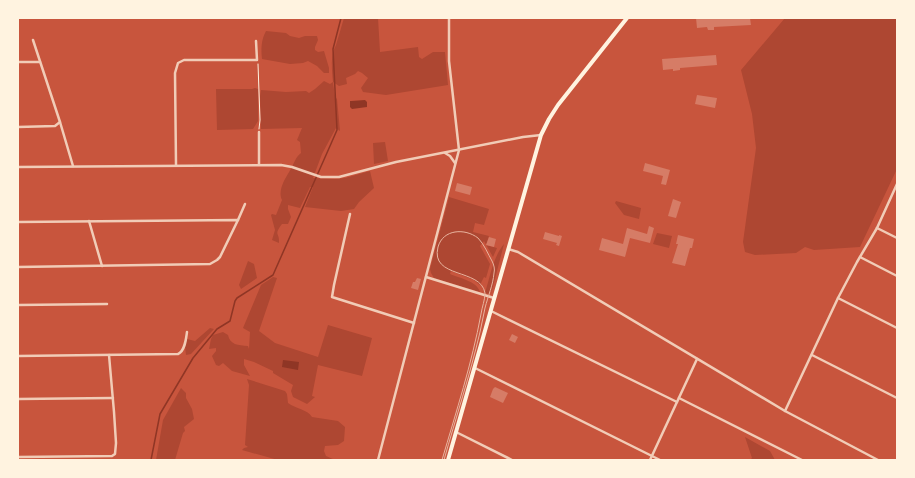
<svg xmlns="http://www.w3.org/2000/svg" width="915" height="478" font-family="'Titillium Web',sans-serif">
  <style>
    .green { fill: #ae4732 }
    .water { fill: #8f3625 }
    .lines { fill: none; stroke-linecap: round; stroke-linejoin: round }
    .stream { stroke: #8f3625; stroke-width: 1.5 }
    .building { fill: #d67c66 }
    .path { stroke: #fff3e0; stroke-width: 1 }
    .minor { stroke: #f1ccb7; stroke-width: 2.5 }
    .secondary { stroke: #fff3e0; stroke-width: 4 }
    .tram { stroke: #e9b49f; stroke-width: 1 }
  </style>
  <rect width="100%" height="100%" fill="#c8553d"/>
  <g class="green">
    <path d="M344,18H378L380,52L418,47L419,57L422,59L433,52H445L448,85L386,95L363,92L361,88L368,78L362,73L358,71L355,74L346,78L347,84L339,86L333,82L335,97L337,99L340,131L336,128L322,154L313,178L335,179L345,178L370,171L374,188L359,202L354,209L341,211L305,207L313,187H310L300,208L288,205V209L291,217L288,224H282C273,236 280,232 279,243L272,240L275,230L271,215L272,214L276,215L282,200C277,189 287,176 292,167C295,161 296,157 301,153L300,142L297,140L302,128L261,129L260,96L261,90L286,92L306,91L309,93L315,89L324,81L330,84L333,82C332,70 330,55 336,45Z"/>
    <polygon points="785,18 897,18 897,169 860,247 814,250 805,247 796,253 755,255 745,252 743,242 756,148 752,114 741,70"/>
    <path d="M266,31L286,33L290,36L299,38L305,36H317L318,40L315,47V50L318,52L324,51L329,68V73H324L317,66L308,61L303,63L290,64L262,59C261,49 261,40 266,31Z"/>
    <polygon points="255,88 258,89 258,121 253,129 217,130 216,89 252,89"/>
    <polygon points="385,142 388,161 374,164 373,143"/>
    <path d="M449,197L489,209L484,225L475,223L473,232L489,236L486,245L497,248L493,257L484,241L480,246L490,264L486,278L484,277L480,285L474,280L451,271L450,274C459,278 477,281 480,292L434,278L431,273L430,269Z"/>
    <polygon points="616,201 641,208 639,219 624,215 615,203"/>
    <polygon points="657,233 672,236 669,248 653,244"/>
    <path d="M504,244L491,294L492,286L489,294L485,293C490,277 493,257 504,244Z"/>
    <polygon points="248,261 254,264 257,278 241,289 239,285"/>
    <path d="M273,277L277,278L259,331L275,343L318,357L328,325L372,338L362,376L318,365L312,396L315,397L307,404L293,397L291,391L293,385L273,373V371L254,362L244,359V365L250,376L232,371L223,363L219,366L216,365L212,356L216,351V348L209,349L211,339L213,335L223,332L228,335C230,345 238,345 248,346L249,349L250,332L243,328L261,285Z"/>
    <polygon points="210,328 214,329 191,354 186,355 185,346 187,339 195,341"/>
    <path d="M247,379L285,391L287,394L288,403C296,409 307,409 312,417L338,421L345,427L344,441L338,445L325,446L324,451L326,456L335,460H278L242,450L244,448L248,447L245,445L249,385Z"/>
    <polygon points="181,388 186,393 186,398 192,409 194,419 184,427 185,431 183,433 175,460 156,460 163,420"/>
    <polygon points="745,437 770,451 775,460 750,460 752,458"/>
  </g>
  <g class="water">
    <polygon points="365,100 367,102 367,107 352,109 350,107 350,101 351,101"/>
    <polygon points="283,360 299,362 298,370 282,367"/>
  </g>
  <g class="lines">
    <polyline class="stream" points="151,460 160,414 193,358 217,329 230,321 235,301 237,298 273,275 330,146 337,130 333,49 341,18"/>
  </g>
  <g class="building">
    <polygon points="696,18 750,18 751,25 714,27 714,30 708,30 707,27 697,28"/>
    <polygon points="716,55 717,65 680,68 680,70 673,71 673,69 663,70 662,59"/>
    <polygon points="697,95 717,98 715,108 695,104"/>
    <polygon points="645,163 670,170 666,185 661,184 663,176 643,171"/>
    <polygon points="457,183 472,187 470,195 455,191"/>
    <polygon points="673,199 681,202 676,218 668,216"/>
    <polygon points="649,226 654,228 650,243 630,238 625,257 599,250 602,238 623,244 627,228 647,234"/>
    <polygon points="545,232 559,236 559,235 562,236 559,246 556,245 557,243 543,239"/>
    <polygon points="678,235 694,239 692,248 690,248 685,266 672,263 678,244 676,244"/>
    <polygon points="489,237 496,239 494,247 486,245"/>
    <polygon points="417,278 421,279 418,290 411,288 413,282 415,282"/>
    <polygon points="512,334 518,337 515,343 509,340"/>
    <polygon points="495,387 508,393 503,403 490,397 493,389"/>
  </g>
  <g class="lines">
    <polyline class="path" points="258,64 260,120 259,129"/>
    <g class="minor">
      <polyline points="33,40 60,122 73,166"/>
      <polyline points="18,62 40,62"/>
      <polyline points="18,127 55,126 60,122"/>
      <polyline points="259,132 259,164"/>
      <polyline points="445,153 450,156 455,163"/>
      <polyline points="176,165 175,73 178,63 184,60 257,60 256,41"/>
      <polyline points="18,167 281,165 292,167 321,177 339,177 396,162 523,137 541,135"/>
      <polyline points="350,214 334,285 332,297 414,323"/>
      <polyline points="238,220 245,204"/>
      <polyline points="89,221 102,266"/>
      <polyline points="18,222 238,220 220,257 217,260 210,264 18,267"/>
      <polyline points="877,228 897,238"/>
      <polyline points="508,249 518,252 785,411 878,460"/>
      <polyline points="860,257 897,276"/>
      <polyline points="426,277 494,298"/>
      <polyline points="838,298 897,328"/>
      <polyline points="18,305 107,304"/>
      <polyline points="491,311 677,402"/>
      <polyline points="812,355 897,398"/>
      <path d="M18,356L178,354C185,351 186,339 187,332"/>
      <polyline points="475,368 660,460"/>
      <polyline points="679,398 802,460"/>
      <polyline points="18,399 113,398"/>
      <polyline points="785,411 838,298 857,262 877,228 897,184"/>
      <polyline points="456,432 512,460"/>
      <polyline points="18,457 112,456 115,454 116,443 114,412 109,355"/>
      <polyline points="378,460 459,150 449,61 449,18"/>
      <polyline points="650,460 697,359"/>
    </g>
    <polyline class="secondary" points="448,460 541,135 549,119 558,105 627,18"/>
    <path class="tram" d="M442,460C456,412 472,363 481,314C482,307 485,300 485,293C481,268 430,279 438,247C443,229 465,228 478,238C484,244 488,254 492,261C494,265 495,269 494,273C493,285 488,296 485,308C483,316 482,324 480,332C470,375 456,417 444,460"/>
  </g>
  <rect width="915" height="478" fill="none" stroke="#fff3e0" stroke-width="38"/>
</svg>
